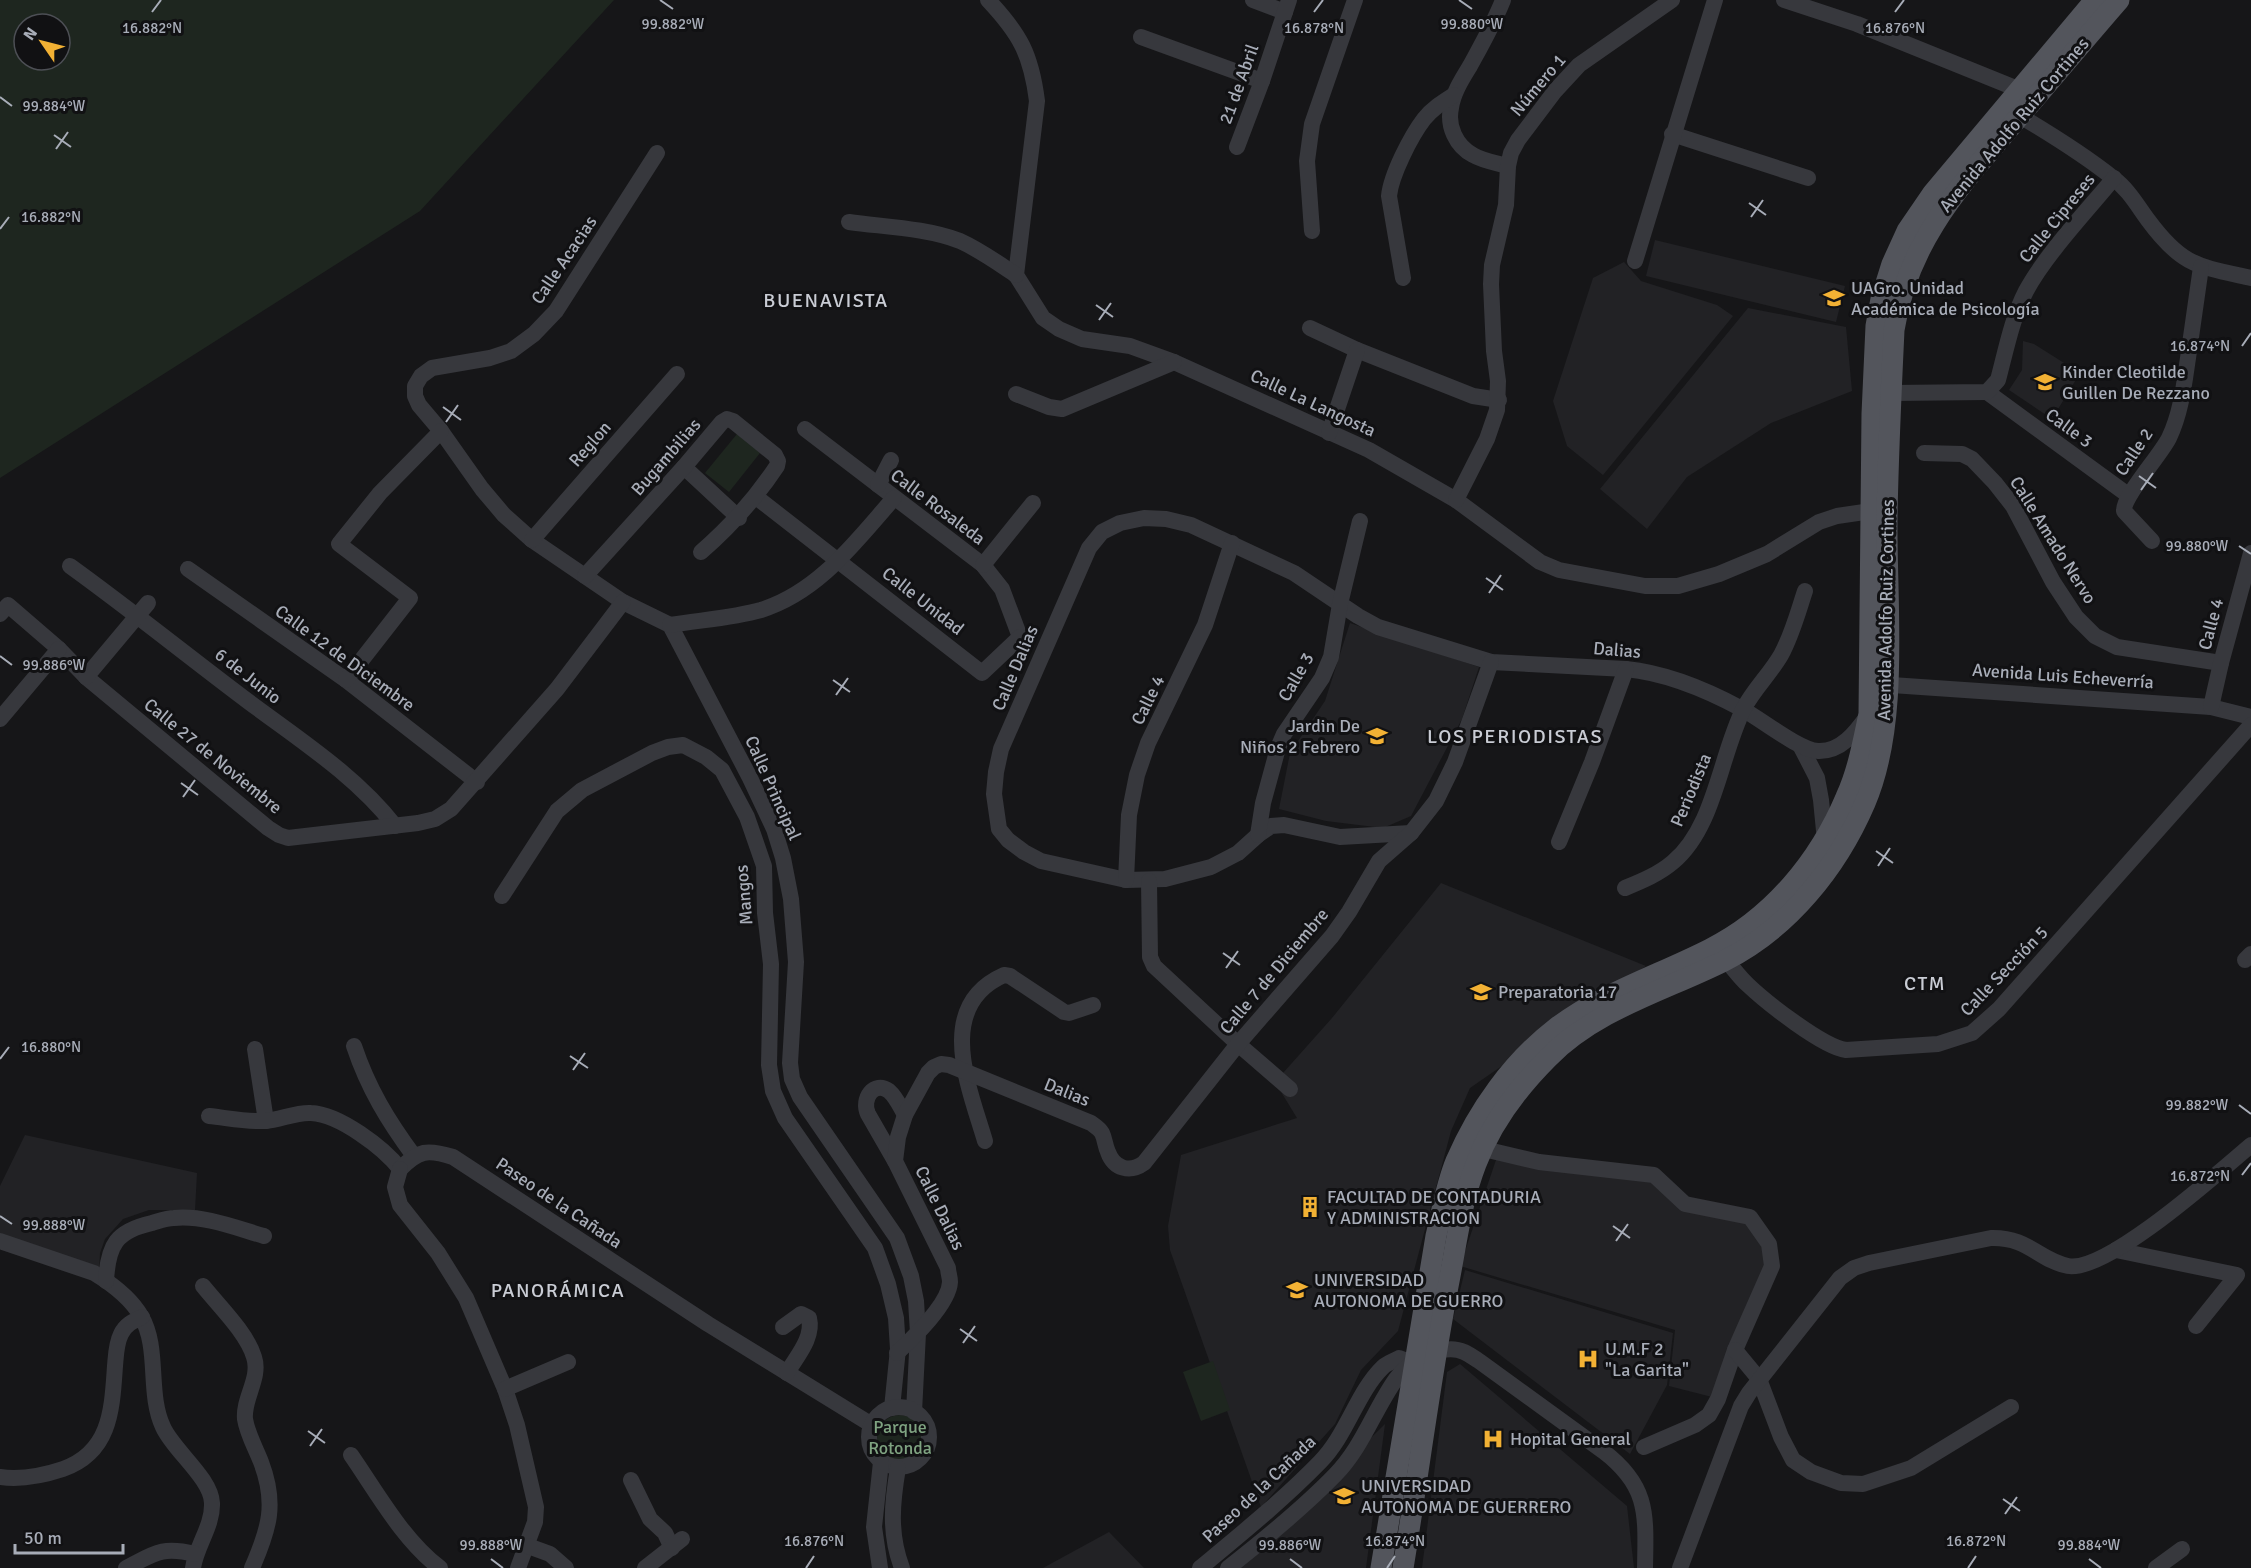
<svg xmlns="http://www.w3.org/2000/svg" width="2251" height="1568" font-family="Signika,sans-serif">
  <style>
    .built { fill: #222225 }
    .green { fill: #1e261f; fill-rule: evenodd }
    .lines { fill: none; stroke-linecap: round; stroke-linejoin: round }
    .minor { stroke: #37383d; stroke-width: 16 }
    .major { stroke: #53555c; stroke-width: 21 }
    .ticks { fill: none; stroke: #a8adb8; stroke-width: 2 }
    .labels { text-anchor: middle; stroke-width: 6; stroke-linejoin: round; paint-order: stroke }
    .street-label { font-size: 18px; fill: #a8adb8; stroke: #111113 }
    .poi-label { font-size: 18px; fill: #a8adb8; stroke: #111113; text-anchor: start }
    .park-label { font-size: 18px; fill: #7fa381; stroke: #111113 }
    .neighbourhood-label { font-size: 20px; letter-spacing: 1.5px; fill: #c9ccd4; stroke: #111113 }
    .ticks-label { font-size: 15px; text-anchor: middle; fill: #a8adb8; stroke: #111113; stroke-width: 6; stroke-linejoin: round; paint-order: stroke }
  </style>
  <rect width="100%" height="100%" fill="#161618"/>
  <g class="built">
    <polygon points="1655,240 1845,286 1836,322 1646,276"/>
    <polygon points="1624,262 1641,281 1717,305 1733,316 1603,475 1567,446 1553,401 1593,278"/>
    <polygon points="1748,308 1846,327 1852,391 1771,423 1687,477 1647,529 1600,489"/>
    <polygon points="2023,341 2034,344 2080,373 2052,419 2009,390 2022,370"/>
    <polygon points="1350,623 1479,667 1462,719 1411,816 1383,828 1326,821 1279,809 1290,753 1325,701"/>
    <polygon points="1441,883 1646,966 1470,1088 1451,1131 1398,1331 1361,1370 1335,1424 1261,1507 1170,1250 1168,1226 1181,1155 1297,1118 1275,1082 1332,1018"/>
    <polygon points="25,1135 197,1173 195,1210 149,1210 123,1219 105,1239 100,1253 99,1270 0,1234 0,1186"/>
    <polygon points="1497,1157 1653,1176 1684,1205 1750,1219 1770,1266 1712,1397 1669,1386 1675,1330 1460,1266"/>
    <polygon points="1465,1270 1673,1333 1667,1385 1630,1454 1453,1319"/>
    <polygon points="1460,1364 1627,1506 1634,1568 1422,1568 1447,1372"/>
    <polygon points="1385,1424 1366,1568 1239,1568"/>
    <polygon points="1109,1532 1144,1568 1043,1568"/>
  </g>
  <g class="green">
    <path d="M0,0H614L420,211L0,478ZM24,24H60V60H24Z"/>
    <polygon points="737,434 760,453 729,492 705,473"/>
    <polygon points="1213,1361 1230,1410 1201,1421 1183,1372"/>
    <circle cx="900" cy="1438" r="23"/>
  </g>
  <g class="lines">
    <g class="minor">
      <path d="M988,0C1020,34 1031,54 1037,101L1016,275L1043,318L1059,329L1082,339L1130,346L1174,362L1369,450L1456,500L1540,562L1559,570L1645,586H1678L1719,574L1767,554L1819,522L1837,516L1871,511"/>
      <polyline points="1253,0 1285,12"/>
      <path d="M1503,0C1494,23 1482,44 1470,66C1462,79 1453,93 1451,108C1447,126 1456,146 1473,155C1483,161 1496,163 1508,166"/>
      <polyline points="1784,0 1857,24 2030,94"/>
      <polyline points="1141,37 1262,81"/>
      <path d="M2010,110C2044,130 2082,153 2113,178C2128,189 2137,205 2148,220C2182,266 2197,266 2251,278"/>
      <polyline points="1672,134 1808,178"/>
      <polyline points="1237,147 1262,81 1289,0"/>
      <polyline points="657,153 556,311 534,334 511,351 490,358 432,368 421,376 415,386 415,396 419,405 441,431 482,489 504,515 532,540 623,602 670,625 750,778 774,829 783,858 791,899 796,962 790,1063 792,1079 800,1097 897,1238 911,1276 916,1301 918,1333 914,1412"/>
      <path d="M849,222C885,227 926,228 960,241C980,250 998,263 1016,275"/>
      <polyline points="1312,231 1307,161 1312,124 1355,0"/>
      <polyline points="1635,261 1715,0"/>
      <path d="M1403,278L1389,196C1391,175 1411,136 1424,119C1433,108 1443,102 1454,95"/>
      <polyline points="1310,328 1357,350 1473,396 1499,400"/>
      <polyline points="1987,392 2128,495"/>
      <path d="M1891,393L1987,392L1998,380C2006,350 2012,318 2026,291C2046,254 2086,212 2114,178"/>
      <polyline points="1016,394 1049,407 1062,409 1174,362"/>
      <polyline points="805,429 983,565 1002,589 1020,637"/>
      <polyline points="1329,433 1357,350"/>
      <polyline points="1924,453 1962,454 1972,459 1995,483 2013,506 2053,582 2076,617 2095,636 2117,647 2221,663"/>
      <polyline points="684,467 739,518"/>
      <polyline points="878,485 891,460"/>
      <polyline points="756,497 982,673 1020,637"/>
      <polyline points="1456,500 1487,439 1497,410 1498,381 1494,351 1491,284 1492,265 1506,205 1508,166 1511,153 1518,140 1555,91 1579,65 1672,0"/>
      <polyline points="532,540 677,374"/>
      <path d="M2152,541L2124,511C2123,496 2160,456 2169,438C2181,413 2184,385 2188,358C2192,328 2197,297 2201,267"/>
      <polyline points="983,565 1033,503"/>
      <path d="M70,566C131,610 189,657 249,702C300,740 356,776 395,826"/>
      <polyline points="188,569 346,680 477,782"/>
      <path d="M585,576L684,467L722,422L727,419L733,421L775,455L778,461L777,466C755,499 731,526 701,552"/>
      <polyline points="0,614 8,605 59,649 86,677 268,828 279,835 288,838 418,823 435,819 451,809 557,689 623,602"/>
      <path d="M670,625C700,620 733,618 761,610C819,592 856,541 894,498"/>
      <polyline points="86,677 148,603"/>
      <polyline points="346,680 410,598 339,544 380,493 441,431"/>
      <polyline points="1877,684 2211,707 2251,717"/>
      <polyline points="2211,707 2221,663 2251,553"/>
      <polyline points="0,719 59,649"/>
      <polyline points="1801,747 1817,778 1821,800 1825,841"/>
      <path d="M1411,833L1340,837L1284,825L1271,826L1258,835L1238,853L1211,867L1165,879L1126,880L1041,861L1024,852L1008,840L999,829L994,794L996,772L1001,749L1089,548L1102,532L1120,523L1144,518L1166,519L1191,525L1294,573L1358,616L1378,627L1491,662L1626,669C1667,673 1705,689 1742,709C1761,719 1799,750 1818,751C1841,752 1856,732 1868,715"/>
      <polyline points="1258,835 1263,803 1278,748 1284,734 1322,678 1331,657 1340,604 1360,521"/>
      <polyline points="1559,842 1592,762 1626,669"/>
      <polyline points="1126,880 1129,815 1137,775 1148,743 1205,625 1232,543"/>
      <polyline points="1149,881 1150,957 1154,966 1238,1044 1290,1089"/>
      <path d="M1625,888C1642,881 1659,874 1673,862C1715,827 1720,755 1744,708C1754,689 1770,674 1781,655C1792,635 1798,612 1805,591"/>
      <polyline points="502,896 557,811 582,790 652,753 668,747 683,745 706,757 722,770 747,817 764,866 765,913 771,964 769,1065 773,1091 785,1118 875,1248 888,1284 896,1318 898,1349 892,1408"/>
      <path d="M1726,960C1733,968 1740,978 1748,985C1767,1003 1823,1047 1846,1050L1938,1044L1972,1033L1999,1009L2251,725"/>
      <polyline points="2245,960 2251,954"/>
      <path d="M354,1046C368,1088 388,1121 414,1156"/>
      <polyline points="255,1049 266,1121"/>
      <path d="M209,1116C228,1118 247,1122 265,1121C280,1120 296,1112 311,1113C339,1114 384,1148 400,1169"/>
      <path d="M985,1141C969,1087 934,1006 1004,975L1010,976L1064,1012L1069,1013L1093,1005"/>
      <polyline points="1471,1146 1539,1162 1654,1175 1685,1204 1750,1217 1769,1244 1772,1266 1735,1350 1718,1399 1709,1415 1695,1425 1644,1447"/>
      <path d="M895,1161L868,1114C861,1099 874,1080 889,1091C896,1097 901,1108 905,1115"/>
      <path d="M400,1169C419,1150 427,1149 453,1157L708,1324L872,1425"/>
      <polyline points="400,1169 395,1187 400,1205 438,1253 466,1298 505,1389 517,1425 536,1507 535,1522 518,1568"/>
      <path d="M0,1241L94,1273C112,1284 130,1297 141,1316C160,1348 147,1393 163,1427C173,1450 211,1478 212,1503C213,1526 196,1546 193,1568"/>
      <polyline points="2116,1250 2237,1275 2196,1326"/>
      <path d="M106,1281C108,1245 116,1231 152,1223C159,1221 167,1218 174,1218C204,1215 236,1228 264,1236"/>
      <path d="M203,1286C219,1306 247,1333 254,1357C261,1378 243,1398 245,1419C247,1433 256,1449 261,1462C277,1504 269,1529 252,1568"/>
      <path d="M783,1327L801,1314L809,1318C814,1338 796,1357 787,1373"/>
      <polyline points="1735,1350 1759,1379 1781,1437 1793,1460 1811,1472 1841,1483 1863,1484 1911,1468 2011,1407"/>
      <path d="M897,1353C913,1338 949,1304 950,1282C950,1277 948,1272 948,1268L895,1161L898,1137L905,1115L928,1073L934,1067L941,1064L949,1065L1091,1123C1095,1126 1099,1128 1102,1133C1105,1139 1105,1146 1108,1152C1114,1169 1130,1173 1144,1163L1238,1044L1332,936L1349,912L1379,861L1411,833L1436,801L1455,762L1491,662"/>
      <polyline points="505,1389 568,1362"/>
      <circle cx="899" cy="1437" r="30"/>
      <path d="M351,1455C378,1494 403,1540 440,1568"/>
      <path d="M898,1468C892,1503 889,1534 902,1568"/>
      <path d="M0,1477C22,1480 42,1476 63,1469C111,1452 112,1409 115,1366C116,1355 116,1344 121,1334C125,1325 133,1321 142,1317"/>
      <polyline points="631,1480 650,1519 665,1533 672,1548"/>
      <polyline points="528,1546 550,1554 566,1568"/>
      <path d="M126,1568C155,1553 162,1546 195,1554"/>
      <polyline points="645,1568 682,1539"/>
      <polyline points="880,1568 874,1527 881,1462"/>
      <path d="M1200,1568C1241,1534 1283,1500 1320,1462C1347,1435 1357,1392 1383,1367C1387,1363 1394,1361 1399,1358L1415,1364"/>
      <path d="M1228,1568C1265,1539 1302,1509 1335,1475C1362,1448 1374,1410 1396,1379C1408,1362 1443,1342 1464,1352C1469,1354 1474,1358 1479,1361L1603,1451C1649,1486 1646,1514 1645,1568"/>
      <path d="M1680,1568L1741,1406L1749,1393L1840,1278L1854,1268L1869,1263L1991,1238C2029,1237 2038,1260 2068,1266C2107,1273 2219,1172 2251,1145"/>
      <polyline points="2156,1568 2182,1549"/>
    </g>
    <g class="major">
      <path d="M1381,1568L1436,1236C1442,1211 1446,1185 1456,1161C1478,1110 1512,1062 1556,1028C1602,993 1659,975 1710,949C1772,918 1819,861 1846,797C1858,771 1863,742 1869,714L1872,414L1876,326L1881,299L1892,264L1907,231L1933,193L2095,0"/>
      <path d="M1403,1568C1419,1471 1431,1373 1450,1276C1457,1239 1462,1200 1476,1164C1491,1124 1518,1088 1548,1058C1596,1009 1664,991 1724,961C1788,929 1837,868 1865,803C1900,722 1886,605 1887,518C1888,455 1891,393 1894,330C1908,240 1961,185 2018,118C2052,79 2085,39 2119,0"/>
    </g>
  </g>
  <path class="ticks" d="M660,0L673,9M1459,0L1472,9M152,12L161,0M1314,12L1323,0M1895,12L1904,0M0,97L12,106M54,135L71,147M56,149L68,132M1749,203L1766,215M1751,217L1763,200M0,229L9,217M1096,305L1113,317M1099,320L1111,303M2242,346L2251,333M443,407L461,420M446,422L458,405M2139,476L2156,488M2141,490L2153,473M2239,546L2251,554M1486,578L1503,590M1489,593L1501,575M0,656L12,665M833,680L850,692M836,695L848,678M181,783L198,795M183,797L195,780M1876,851L1893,863M1878,866L1890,848M1223,953L1240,965M1226,968L1238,951M570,1056L588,1068M0,1059L9,1047M573,1070L585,1053M2239,1105L2251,1114M2242,1175L2251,1163M0,1216L12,1224M1613,1226L1630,1238M1616,1241L1628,1224M960,1329L977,1341M963,1343L975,1326M308,1431L325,1443M310,1446L322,1429M2003,1499L2020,1511M2005,1514L2017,1497M491,1559L503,1568M1290,1559L1302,1568M2089,1559L2101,1568M806,1568L814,1556M1387,1568L1395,1556M1968,1568L1976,1556"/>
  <defs>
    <symbol id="university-bare" viewBox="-9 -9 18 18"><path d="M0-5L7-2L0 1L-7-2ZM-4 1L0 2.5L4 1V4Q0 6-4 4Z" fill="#f2b134" stroke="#111113" stroke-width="2.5" paint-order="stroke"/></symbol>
    <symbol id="school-bare" viewBox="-9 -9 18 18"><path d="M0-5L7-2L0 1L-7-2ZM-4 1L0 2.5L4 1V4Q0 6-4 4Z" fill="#f2b134" stroke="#111113" stroke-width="2.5" paint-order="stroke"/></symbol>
    <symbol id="building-bare" viewBox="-9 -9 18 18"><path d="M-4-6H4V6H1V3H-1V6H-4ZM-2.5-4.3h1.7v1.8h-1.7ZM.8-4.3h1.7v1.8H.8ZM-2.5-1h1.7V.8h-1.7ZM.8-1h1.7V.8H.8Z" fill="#f2b134" stroke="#111113" stroke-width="2.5" paint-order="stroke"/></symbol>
    <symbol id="hospital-bare" viewBox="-9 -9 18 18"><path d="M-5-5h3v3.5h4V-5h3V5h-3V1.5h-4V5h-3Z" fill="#f2b134" stroke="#111113" stroke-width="2.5" paint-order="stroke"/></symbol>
  </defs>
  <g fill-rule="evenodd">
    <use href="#university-bare" x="1819" y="283" width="30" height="30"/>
    <use href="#school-bare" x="2030" y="367" width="30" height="30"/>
    <use href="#school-bare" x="1362" y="721" width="30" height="30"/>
    <use href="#school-bare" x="1466" y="977" width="30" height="30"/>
    <use href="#building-bare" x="1295" y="1192" width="30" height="30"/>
    <use href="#school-bare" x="1282" y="1275" width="30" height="30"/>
    <use href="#hospital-bare" x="1573" y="1344" width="30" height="30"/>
    <use href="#hospital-bare" x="1478" y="1424" width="30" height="30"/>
    <use href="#school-bare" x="1329" y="1481" width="30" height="30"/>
  </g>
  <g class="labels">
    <g class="street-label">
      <text transform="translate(1239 84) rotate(-70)" y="6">21 de Abril</text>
      <text transform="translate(1538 85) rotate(-50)" y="6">Número 1</text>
      <text transform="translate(2014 125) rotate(-50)" y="6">Avenida Adolfo Ruiz Cortines</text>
      <text transform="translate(2057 218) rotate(-51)" y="6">Calle Cipreses</text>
      <text transform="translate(564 260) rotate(-56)" y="6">Calle Acacias</text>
      <text transform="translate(1313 403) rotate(25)" y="6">Calle La Langosta</text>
      <text transform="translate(2069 428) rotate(36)" y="6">Calle 3</text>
      <text transform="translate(590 444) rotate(-49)" y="6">Reglon</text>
      <text transform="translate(2134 452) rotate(-56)" y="6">Calle 2</text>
      <text transform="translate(666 457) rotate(-49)" y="6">Bugambilias</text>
      <text transform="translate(938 507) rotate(37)" y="6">Calle Rosaleda</text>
      <text transform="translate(2053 540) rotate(58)" y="6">Calle Amado Nervo</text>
      <text transform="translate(923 601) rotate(38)" y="6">Calle Unidad</text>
      <text transform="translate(1886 610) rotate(-89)" y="6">Avenida Adolfo Ruiz Cortines</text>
      <text transform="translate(2211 624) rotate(-75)" y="6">Calle 4</text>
      <text transform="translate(1617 650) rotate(5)" y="6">Dalias</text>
      <text transform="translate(345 658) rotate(36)" y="6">Calle 12 de Diciembre</text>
      <text transform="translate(1015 668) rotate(-67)" y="6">Calle Dalias</text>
      <text transform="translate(248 676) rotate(38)" y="6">6 de Junio</text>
      <text transform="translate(2063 676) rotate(4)" y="6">Avenida Luis Echeverría</text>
      <text transform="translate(1296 677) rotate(-60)" y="6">Calle 3</text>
      <text transform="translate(1148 700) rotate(-64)" y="6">Calle 4</text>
      <text transform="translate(213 756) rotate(39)" y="6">Calle 27 de Noviembre</text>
      <text transform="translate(773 788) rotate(66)" y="6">Calle Principal</text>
      <text transform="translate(1691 790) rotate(-67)" y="6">Periodista</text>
      <text transform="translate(744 895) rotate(-95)" y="6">Mangos</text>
      <text transform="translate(1274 971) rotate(-50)" y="6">Calle 7 de Diciembre</text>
      <text transform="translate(2004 971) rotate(-46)" y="6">Calle Sección 5</text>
      <text transform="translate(1067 1092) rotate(22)" y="6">Dalias</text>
      <text transform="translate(559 1203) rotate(34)" y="6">Paseo de la Cañada</text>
      <text transform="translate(940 1208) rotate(64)" y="6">Calle Dalias</text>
      <text transform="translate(1259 1489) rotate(-43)" y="6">Paseo de la Cañada</text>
    </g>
    <g class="poi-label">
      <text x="1851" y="294">UAGro. Unidad<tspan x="1851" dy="21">Académica de Psicología</tspan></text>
      <text x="2062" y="378">Kinder Cleotilde<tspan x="2062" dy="21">Guillen De Rezzano</tspan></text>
      <text x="1360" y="732" text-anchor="end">Jardin De<tspan x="1360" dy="21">Niños 2 Febrero</tspan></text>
      <text x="1498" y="998">Preparatoria 17</text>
      <text x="1327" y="1203">FACULTAD DE CONTADURIA<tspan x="1327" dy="21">Y ADMINISTRACION</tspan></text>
      <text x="1314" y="1286">UNIVERSIDAD<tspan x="1314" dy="21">AUTONOMA DE GUERRO</tspan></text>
      <text x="1605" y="1355">U.M.F 2<tspan x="1605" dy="21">"La Garita"</tspan></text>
      <text x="1510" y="1445">Hopital General</text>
      <text x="1361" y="1492">UNIVERSIDAD<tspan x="1361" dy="21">AUTONOMA DE GUERRERO</tspan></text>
    </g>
    <g class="park-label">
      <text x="900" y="1433">Parque<tspan x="900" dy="21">Rotonda</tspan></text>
    </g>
    <g class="neighbourhood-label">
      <text x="826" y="307">BUENAVISTA</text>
      <text x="1515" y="743">LOS PERIODISTAS</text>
      <text x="1925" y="990">CTM</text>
      <text x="558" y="1297">PANORÁMICA</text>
    </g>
  </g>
  <g class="ticks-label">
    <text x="1472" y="29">99.880°W</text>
    <text x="673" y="29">99.882°W</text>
    <text x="152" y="33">16.882°N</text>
    <text x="1314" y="33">16.878°N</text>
    <text x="1895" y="33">16.876°N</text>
    <text x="54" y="111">99.884°W</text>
    <text x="51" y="222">16.882°N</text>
    <text x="2200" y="351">16.874°N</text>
    <text x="2197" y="551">99.880°W</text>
    <text x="54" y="670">99.886°W</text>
    <text x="51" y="1052">16.880°N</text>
    <text x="2197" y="1110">99.882°W</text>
    <text x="2200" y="1181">16.872°N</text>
    <text x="54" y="1230">99.888°W</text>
    <text x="814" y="1546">16.876°N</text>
    <text x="1395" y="1546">16.874°N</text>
    <text x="1976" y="1546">16.872°N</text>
    <text x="491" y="1550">99.888°W</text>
    <text x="1290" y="1550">99.886°W</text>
    <text x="2089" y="1550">99.884°W</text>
  </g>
  <g transform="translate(42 42) rotate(305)"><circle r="28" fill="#111113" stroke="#4d4f55" stroke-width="1.5"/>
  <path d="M0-4.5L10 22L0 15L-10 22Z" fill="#f2b134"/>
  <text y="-9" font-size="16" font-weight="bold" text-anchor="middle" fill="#a8adb8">N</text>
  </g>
  <path d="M15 1544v9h108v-9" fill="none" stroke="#a8adb8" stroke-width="3"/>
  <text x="24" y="1544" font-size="18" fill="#a8adb8" stroke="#111113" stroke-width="4.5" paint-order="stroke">50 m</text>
</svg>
